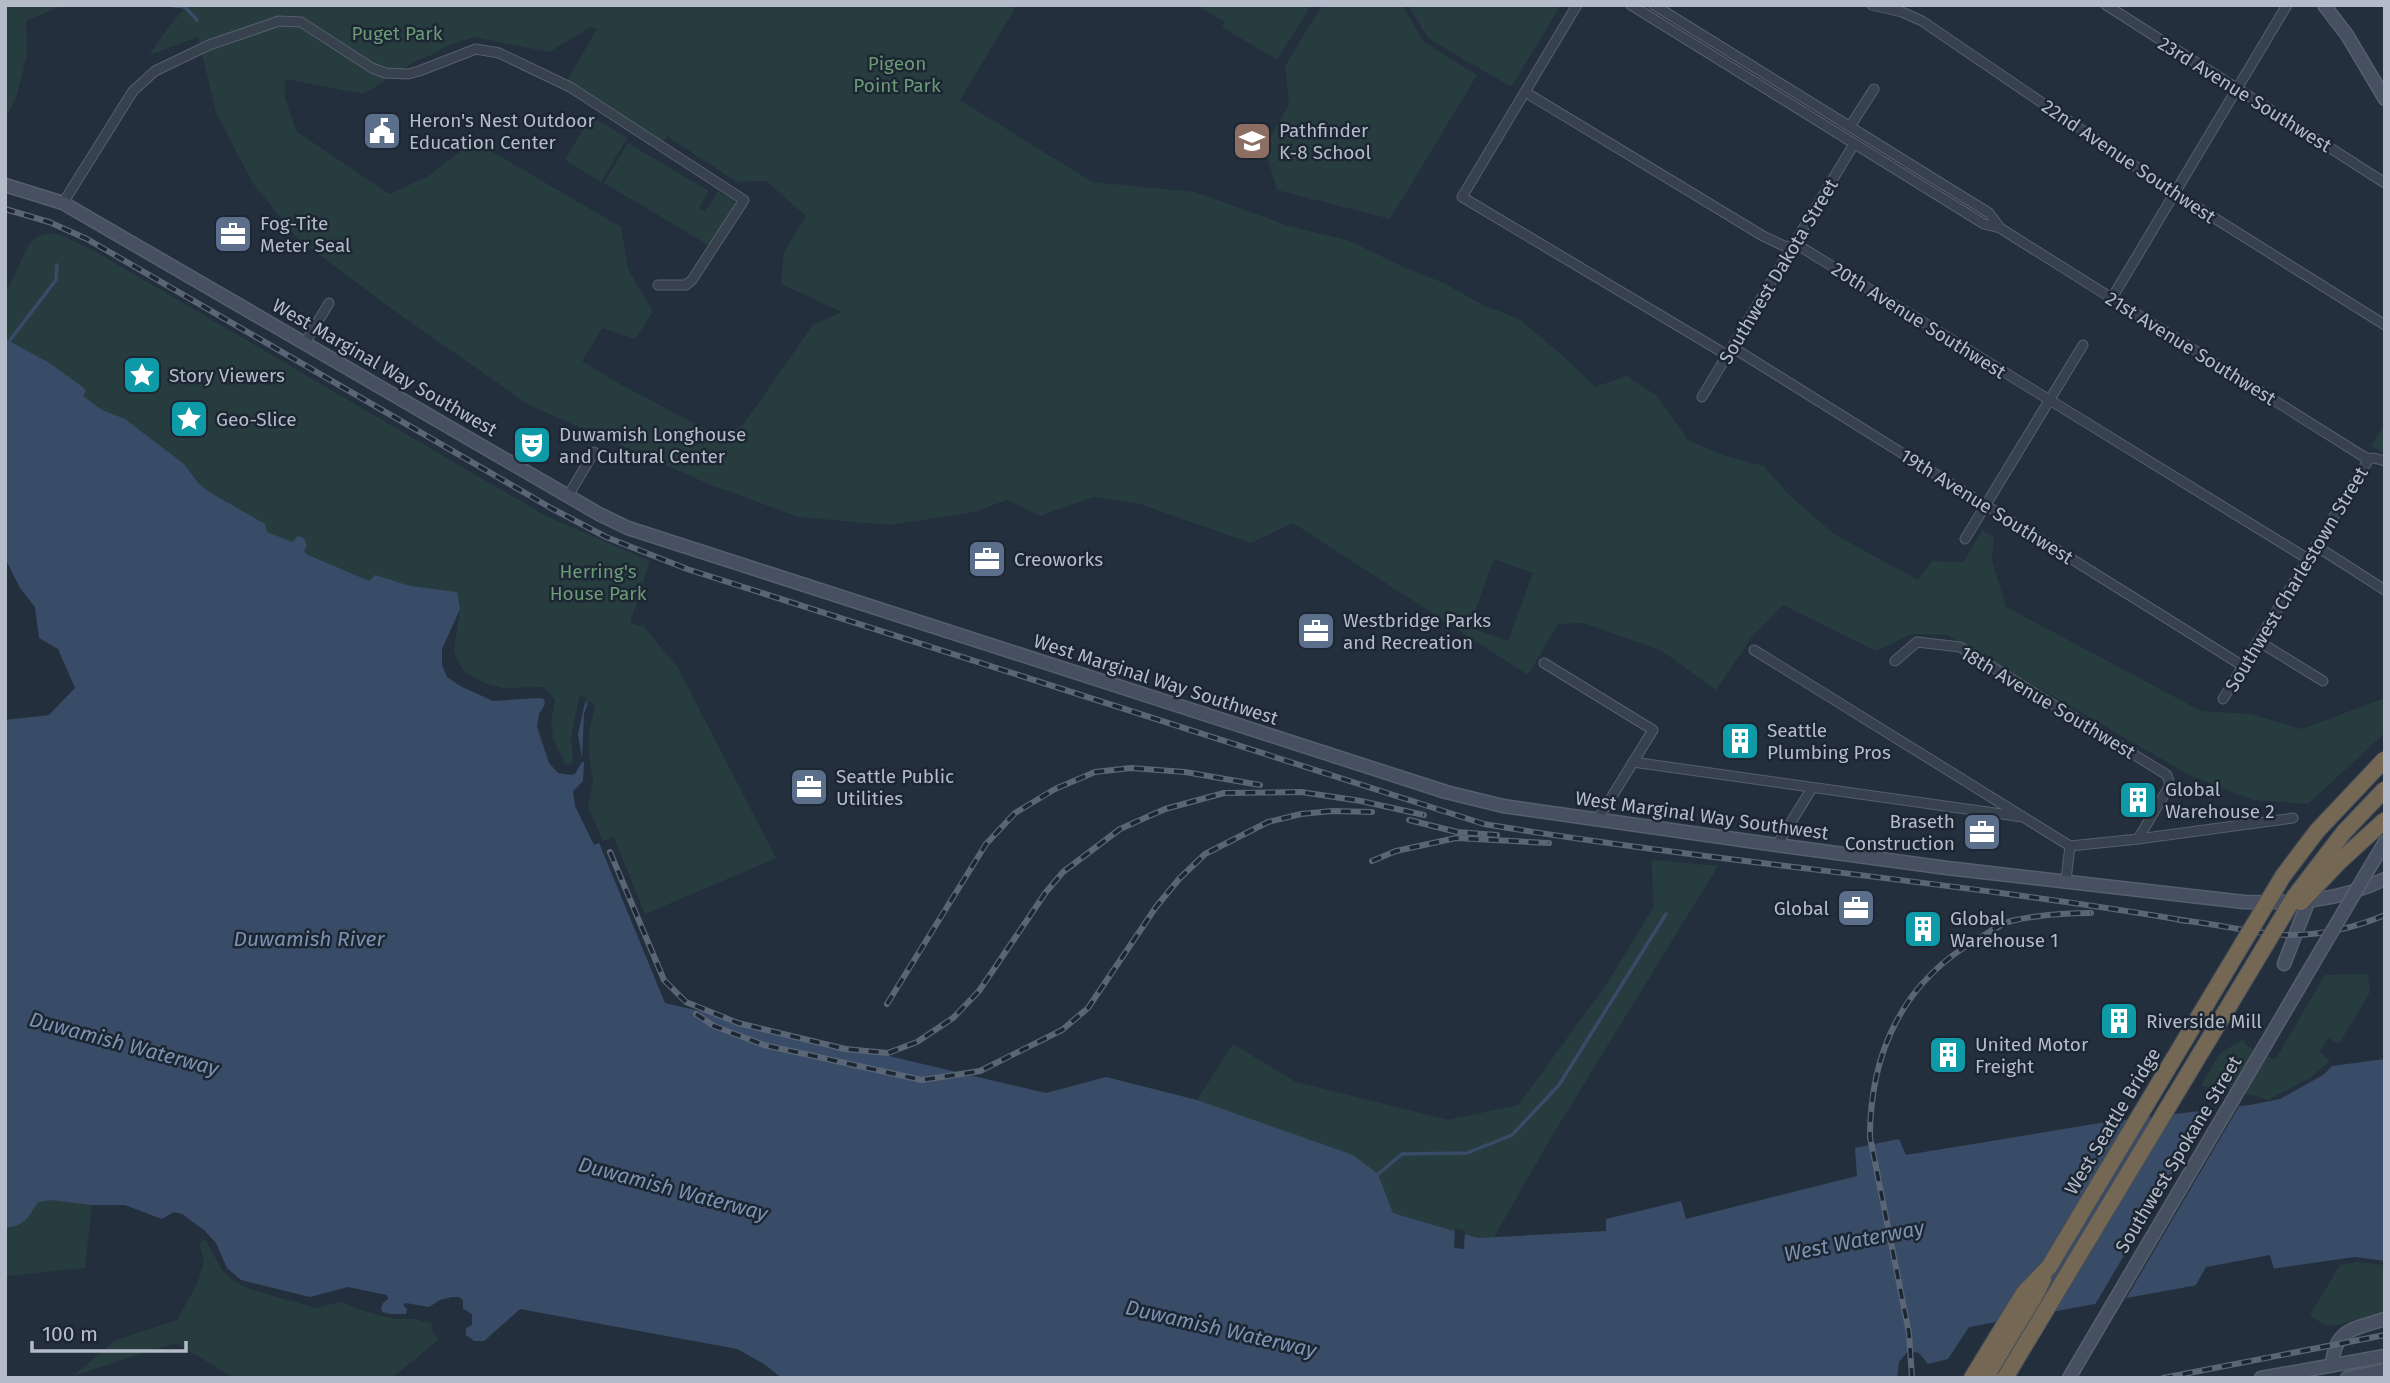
<svg xmlns="http://www.w3.org/2000/svg" width="2390" height="1383" font-family="'Fira Sans',sans-serif">
  <style>
    .green { fill: #263c3f; fill-rule: evenodd }
    .water { fill: #394c67 }
    .pier { fill: #242f3e }
    .lines { fill: none; stroke-linecap: round; stroke-linejoin: round }
    .stream { stroke: #394c67; stroke-width: 3.5 }
    .street-casing { stroke: #565f6c; stroke-width: 11 }
    .secondary-casing { stroke: #565f6c; stroke-width: 15 }
    .highway-casing { stroke: #434c59; stroke-width: 18 }
    .street { stroke: #38414e; stroke-width: 9 }
    .secondary { stroke: #465061; stroke-width: 12 }
    .highway { stroke: #746855; stroke-width: 16 }
    .rail-casing { stroke: #5a6575; stroke-width: 6 }
    .rail { stroke: #1d2633; stroke-width: 3.5; stroke-dasharray: 10; stroke-linecap: butt }
    .secondary-bridge-casing { stroke: #565f6c; stroke-width: 15; stroke-linecap: butt }
    .highway-bridge-casing { stroke: #434c59; stroke-width: 18; stroke-linecap: butt }
    .secondary-bridge { stroke: #465061; stroke-width: 12 }
    .highway-bridge { stroke: #746855; stroke-width: 16 }
    .labels { text-anchor: middle; stroke-width: 5; stroke-linejoin: round; paint-order: stroke }
    .park-label { font-size: 19px; fill: #6b9a76; stroke: #1d2633 }
    .street-label { font-size: 19px; fill: #b4bcc9; stroke: #1d2633 }
    .poi-label { font-size: 19px; fill: #b4bcc9; stroke: #1d2633; text-anchor: start }
    .water-label { font-size: 21px; font-style: italic; fill: #7c92b1; stroke: #1d2633 }
  </style>
  <rect width="100%" height="100%" fill="#242f3e"/>
  <g class="green">
    <polygon points="5,5 64,5 26,21 27,56 16,98 5,119"/>
    <path d="M188,5H1017L960,100L1092,182L1195,192L1289,226L1350,241L1403,267L1444,283L1483,305L1519,319L1562,355L1595,387L1627,376L1657,396L1688,440L1722,455L1764,466L1790,496L1834,534L1918,580L1932,561L1964,562L1982,530L1994,537L1992,560L2006,607L2201,711L2250,714L2302,729L2385,698V733L2308,804L2253,800L2191,776L1947,635L1912,634L1876,651L1783,605L1751,638L1716,690L1662,651L1584,623L1558,624L1528,675L1293,523L1251,543L1140,504L1094,497L1040,516L1007,500L974,512L890,525L799,517L711,485L529,405L396,312L297,238L252,182L216,112L198,37L149,55L171,24ZM591,27L597,29L562,89L659,149L667,136L737,182L766,181L806,216L784,252L781,284L842,312L813,325L743,425L720,437L616,382L582,361L602,328L635,339L653,312L628,269L621,227L474,141L427,177L389,194L296,131L285,98V79L364,94L417,60L430,56L446,46L474,37L549,52ZM1494,559L1533,573L1508,641L1469,627Z"/>
    <polygon points="1196,5 1311,5 1277,60 1222,27 1225,22"/>
    <polygon points="1322,5 1402,5 1424,42 1477,75 1390,219 1277,190 1264,147 1289,105 1285,66"/>
    <polygon points="1408,5 1561,5 1511,87 1428,38"/>
    <polygon points="591,116 627,138 601,182 565,160"/>
    <polygon points="628,143 709,191 699,208 705,212 718,191 736,202 710,246 604,183"/>
    <polygon points="51,233 63,236 96,252 546,516 650,561 630,623 644,627 678,668 776,858 645,914 614,837 599,842 588,816 577,760 568,768 485,688 455,666 447,636 5,409 5,295 29,244 39,236"/>
    <polygon points="2385,424 2385,454 2371,446"/>
    <polygon points="1652,860 1718,866 1552,1136 1494,1237 1478,1238 1393,1213 1378,1174 1197,1100 1233,1044 1296,1082 1448,1120 1518,1105 1604,988 1653,908"/>
    <polygon points="2368,974 2370,992 2339,1044 2328,1038 2320,1051 2330,1061 2310,1078 2268,1100 2252,1095 2201,1086 2219,1054 2243,1039 2245,1045 2275,1060 2325,975"/>
    <polygon points="5,1128 62,1137 341,1302 431,1323 433,1333 439,1339 392,1378 234,1378 176,1343 73,1376 116,1340 177,1320 197,1284 204,1262 199,1243 209,1237 216,1243 178,1212 162,1219 125,1205 92,1205 85,1268 5,1276"/>
    <polygon points="2357,1262 2385,1265 2385,1311 2334,1326 2324,1325 2310,1315 2340,1265"/>
  </g>
  <path class="water" d="M5,339L48,362L84,388L86,391L83,396L102,410L125,419L184,464L199,484L211,493L265,524L267,532L292,542L298,536L304,538L307,546L304,551L306,554L369,581L375,575L410,586L457,592L460,609L451,651L455,666L485,688L549,694L547,721L563,767L577,762L574,739L582,699L592,708L587,717L588,816L665,1003L1046,1093L1106,1077L1197,1100L1353,1155L1378,1174L1393,1213L1478,1238L1606,1231V1219L1681,1201L1686,1219L1857,1176L1855,1148L1899,1139L1906,1155L2100,1123L2250,1105L2280,1099L2323,1075L2332,1066L2385,1059V1261L2355,1257L2271,1269L2192,1286L1969,1327L1948,1359L1928,1364L1919,1353L1908,1351L1899,1362L1897,1378H782L764,1364L737,1349L520,1309L484,1341H474L466,1335V1328L472,1325V1314L462,1308L445,1304L430,1315H396L341,1302L319,1306L237,1279L216,1259L209,1237L182,1214L170,1215L162,1219L125,1205H92L51,1200L38,1202C29,1216 24,1228 5,1227V720L49,715L75,688L58,649L39,638L35,607L20,588L5,558Z"/>
  <g class="pier">
    <polygon points="460,609 454,651 459,664 467,674 487,684 503,688 543,687 547,690 555,700 551,722 553,738 565,764 568,765 573,761 571,739 579,697 582,695 586,698 578,734 582,758 584,714 589,700 595,706 589,733 589,756 593,781 588,806 603,841 594,845 575,806 573,791 583,781 584,762 582,762 575,774 571,775 558,773 549,763 537,727 539,714 545,704 544,699 540,698 493,701 460,686 447,677 442,665 442,649"/>
    <polygon points="2241,1103 2124,1302 2093,1308 2212,1106"/>
    <polygon points="174,1212 182,1214 204,1230 216,1243 227,1268 241,1280 310,1297 348,1287 387,1295 388,1299 383,1303 381,1309 383,1314 406,1314 407,1309 403,1305 406,1303 429,1307 440,1300 452,1297 459,1297 463,1300 463,1309 460,1311 441,1308 431,1319 395,1319 360,1310 341,1302 316,1308 250,1289 235,1282 222,1270 202,1234 181,1218 171,1218 161,1223 162,1219"/>
    <polygon points="1455,1228 1465,1231 1464,1249 1454,1248"/>
    <polygon points="2270,1255 2275,1272 2193,1290 2206,1267"/>
  </g>
  <g class="lines">
    <g class="stream">
      <polyline points="168,5 185,7 197,20"/>
      <polyline points="10,340 56,280 57,265"/>
      <polyline points="1378,1174 1402,1154 1467,1153 1512,1135 1559,1085 1666,914"/>
    </g>
    <defs>
      <g id="street">
        <polyline points="1577,5 1462,197 1727,355"/>
        <polyline points="1631,5 1984,224 2000,228 2361,455 2369,459 2374,458 2385,461"/>
        <polyline points="1654,5 1989,213 2000,228"/>
        <polyline points="1872,5 1902,12 1922,21 2176,194 2385,325"/>
        <polyline points="2106,5 2385,183"/>
        <polyline points="1525,92 1763,236 1784,246 1801,247 2308,559"/>
        <polyline points="1851,125 1874,89"/>
        <polyline points="63,203 133,91 155,71 209,45 279,21 301,22 372,68 385,73 408,74 419,71 476,49 499,53 570,87 744,200 692,280 686,285 658,285"/>
        <polyline points="2112,298 2287,5"/>
        <polyline points="305,343 329,303"/>
        <polyline points="1732,347 2243,666"/>
        <polyline points="1702,397 1854,144"/>
        <polyline points="568,496 594,452"/>
        <polyline points="1965,539 2083,345"/>
        <polyline points="2316,546 2385,590"/>
        <polyline points="2258,641 2323,681"/>
        <polyline points="1754,650 2070,846"/>
        <polyline points="1895,661 1917,642 1960,647 2167,775 2170,785 2138,839"/>
        <polyline points="1544,663 1653,730 1598,819"/>
        <polyline points="2223,699 2369,459"/>
        <polyline points="1633,762 2023,817"/>
        <polyline points="1777,845 1812,788"/>
        <polyline points="2070,846 2138,839 2293,818"/>
        <polyline points="2066,880 2070,846"/>
      </g>
      <g id="secondary">
        <polyline points="2324,5 2347,35 2385,99"/>
        <path d="M5,185L63,203L599,514L628,528L1446,792L1503,806L1777,845L1947,868L2244,902C2296,903 2337,902 2385,879"/>
        <polyline points="2370,867 2385,842"/>
        <polyline points="2284,964 2308,902"/>
        <path d="M2332,1365C2335,1328 2354,1329 2385,1319"/>
        <polyline points="2069,1378 2264,1047"/>
        <polyline points="2261,1378 2385,1356"/>
        <polyline points="2347,1378 2385,1370"/>
      </g>
      <g id="highway">
        <polyline points="1972,1378 2024,1293 2049,1267"/>
        <polyline points="1987,1378 2033,1301 2043,1279"/>
      </g>
    </defs>
    <use href="#street" class="street-casing"/>
    <use href="#secondary" class="secondary-casing"/>
    <use href="#highway" class="highway-casing"/>
    <use href="#street" class="street"/>
    <use href="#secondary" class="secondary"/>
    <use href="#highway" class="highway"/>
    <defs>
      <g id="rail">
        <path d="M5,209L49,222L87,239L551,508L606,537L687,569L1484,824C1718,863 1954,881 2188,921"/>
        <polyline points="1409,820 1457,832 1497,835"/>
        <polyline points="610,852 664,980 686,1002 738,1023 845,1049 888,1053 917,1042 953,1018 979,991 1046,892 1063,872 1120,829 1165,809 1224,793 1301,792 1361,801 1424,815"/>
        <polyline points="1372,861 1396,851 1456,838 1549,843"/>
        <path d="M2179,920C2214,923 2249,933 2285,935C2319,936 2354,928 2385,915"/>
        <polyline points="887,1004 986,844 1015,813 1055,789 1095,772 1131,768 1185,772 1260,785"/>
        <polyline points="696,1014 714,1026 764,1045 922,1080 980,1071 1062,1030 1088,1008 1156,907 1179,879 1205,854 1268,822 1301,814 1332,811 1372,812"/>
        <path d="M1912,1378L1909,1333L1870,1137C1870,1053 1903,981 1978,939C1988,933 2000,924 2011,921C2038,915 2064,913 2091,913"/>
        <polyline points="2163,1378 2385,1335"/>
      </g>
    </defs>
    <use href="#rail" class="rail-casing"/>
    <use href="#rail" class="rail"/>
    <defs>
      <polyline id="secondary-bridge" points="2264,1047 2370,867"/>
      <g id="highway-bridge">
        <polyline points="2301,902 2340,861 2385,820"/>
        <polyline points="2049,1267 2283,876 2317,831 2385,759"/>
        <polyline points="2005,1378 2295,896 2344,832 2385,789"/>
      </g>
    </defs>
    <use href="#secondary-bridge" class="secondary-bridge-casing"/>
    <use href="#highway-bridge" class="highway-bridge-casing"/>
    <use href="#secondary-bridge" class="secondary-bridge"/>
    <use href="#highway-bridge" class="highway-bridge"/>
  </g>
  <defs>
    <symbol id="civic-square" viewBox="-11 -11 22 22"><rect x="-9" y="-9" width="18" height="18" rx="4" fill="#5c6f8a" stroke="#1d2633"/><path d="M-.6-6.5H3V-4.5H.6V-3L4-1V1h2V6H-6V1h2V-1L-.6-3ZM-1.2 2.5V6h2.4V2.5Z" fill="#fff"/></symbol>
    <symbol id="school-square" viewBox="-11 -11 22 22"><rect x="-9" y="-9" width="18" height="18" rx="4" fill="#8d6e63" stroke="#1d2633"/><path d="M0-5L7-2L0 1L-7-2ZM-4 1L0 2.5L4 1V4Q0 6-4 4Z" fill="#fff"/></symbol>
    <symbol id="office-square" viewBox="-11 -11 22 22"><rect x="-9" y="-9" width="18" height="18" rx="4" fill="#5c6f8a" stroke="#1d2633"/><path d="M-6-3h4V-5.5h4V-3h4V5H-6ZM-1-4.5V-3h2v-1.5ZM-6 0V1H6V0Z" fill="#fff"/></symbol>
    <symbol id="sight-square" viewBox="-11 -11 22 22"><rect x="-9" y="-9" width="18" height="18" rx="4" fill="#0f9aa8" stroke="#1d2633"/><path d="M0-6L1.8-2.2L6-1.7L2.9 1.2L3.7 5.4L0 3.3L-3.7 5.4L-2.9 1.2L-6-1.7L-1.8-2.2Z" fill="#fff"/></symbol>
    <symbol id="theatre-square" viewBox="-11 -11 22 22"><rect x="-9" y="-9" width="18" height="18" rx="4" fill="#0f9aa8" stroke="#1d2633"/><path d="M-5-5.5Q0-4 5-5.5V0Q5 5 0 6Q-5 5-5 0ZM-3.3-2.5H-1v1.5H-3.3ZM1-2.5H3.3v1.5H1ZM-2.8 1Q0 5.5 2.8 1Z" fill="#fff"/></symbol>
    <symbol id="building-square" viewBox="-11 -11 22 22"><rect x="-9" y="-9" width="18" height="18" rx="4" fill="#0f9aa8" stroke="#1d2633"/><path d="M-4-6H4V6H1V3H-1V6H-4ZM-2.5-4.3h1.7v1.8h-1.7ZM.8-4.3h1.7v1.8H.8ZM-2.5-1h1.7V.8h-1.7ZM.8-1h1.7V.8H.8Z" fill="#fff"/></symbol>
  </defs>
  <g fill-rule="evenodd">
    <use href="#civic-square" x="360" y="109" width="44" height="44"/>
    <use href="#school-square" x="1230" y="119" width="44" height="44"/>
    <use href="#office-square" x="211" y="212" width="44" height="44"/>
    <use href="#sight-square" x="120" y="353" width="44" height="44"/>
    <use href="#sight-square" x="167" y="397" width="44" height="44"/>
    <use href="#theatre-square" x="510" y="423" width="44" height="44"/>
    <use href="#office-square" x="965" y="537" width="44" height="44"/>
    <use href="#office-square" x="1294" y="609" width="44" height="44"/>
    <use href="#building-square" x="1718" y="719" width="44" height="44"/>
    <use href="#office-square" x="787" y="765" width="44" height="44"/>
    <use href="#building-square" x="2116" y="778" width="44" height="44"/>
    <use href="#office-square" x="1960" y="810" width="44" height="44"/>
    <use href="#office-square" x="1834" y="886" width="44" height="44"/>
    <use href="#building-square" x="1901" y="907" width="44" height="44"/>
    <use href="#building-square" x="2097" y="999" width="44" height="44"/>
    <use href="#building-square" x="1926" y="1033" width="44" height="44"/>
  </g>
  <g class="labels">
    <g class="park-label">
      <text x="397" y="40">Puget Park</text>
      <text x="897" y="70">Pigeon<tspan x="897" dy="22">Point Park</tspan></text>
      <text x="598" y="578">Herring's<tspan x="598" dy="22">House Park</tspan></text>
    </g>
    <g class="street-label">
      <text transform="translate(2245 94) rotate(32)" y="7">23rd Avenue Southwest</text>
      <text transform="translate(2129 161) rotate(34)" y="7">22nd Avenue Southwest</text>
      <text transform="translate(1778 271) rotate(-59)" y="7">Southwest Dakota Street</text>
      <text transform="translate(1919 320) rotate(32)" y="7">20th Avenue Southwest</text>
      <text transform="translate(2191 348) rotate(32)" y="7">21st Avenue Southwest</text>
      <text transform="translate(385 367) rotate(30)" y="7">West Marginal Way Southwest</text>
      <text transform="translate(1987 506) rotate(32)" y="7">19th Avenue Southwest</text>
      <text transform="translate(2296 579) rotate(-59)" y="7">Southwest Charlestown Street</text>
      <text transform="translate(1156 679) rotate(18)" y="7">West Marginal Way Southwest</text>
      <text transform="translate(2048 702) rotate(31)" y="7">18th Avenue Southwest</text>
      <text transform="translate(1702 815) rotate(8)" y="7">West Marginal Way Southwest</text>
      <text transform="translate(2112 1121) rotate(-59)" y="7">West Seattle Bridge</text>
      <text transform="translate(2178 1154) rotate(-59)" y="7">Southwest Spokane Street</text>
    </g>
    <g class="poi-label">
      <text x="409" y="127">Heron's Nest Outdoor<tspan x="409" dy="22">Education Center</tspan></text>
      <text x="1279" y="137">Pathfinder<tspan x="1279" dy="22">K-8 School</tspan></text>
      <text x="260" y="230">Fog-Tite<tspan x="260" dy="22">Meter Seal</tspan></text>
      <text x="169" y="382">Story Viewers</text>
      <text x="216" y="426">Geo-Slice</text>
      <text x="559" y="441">Duwamish Longhouse<tspan x="559" dy="22">and Cultural Center</tspan></text>
      <text x="1014" y="566">Creoworks</text>
      <text x="1343" y="627">Westbridge Parks<tspan x="1343" dy="22">and Recreation</tspan></text>
      <text x="1767" y="737">Seattle<tspan x="1767" dy="22">Plumbing Pros</tspan></text>
      <text x="836" y="783">Seattle Public<tspan x="836" dy="22">Utilities</tspan></text>
      <text x="2165" y="796">Global<tspan x="2165" dy="22">Warehouse 2</tspan></text>
      <text x="1955" y="828" text-anchor="end">Braseth<tspan x="1955" dy="22">Construction</tspan></text>
      <text x="1829" y="915" text-anchor="end">Global</text>
      <text x="1950" y="925">Global<tspan x="1950" dy="22">Warehouse 1</tspan></text>
      <text x="2146" y="1028">Riverside Mill</text>
      <text x="1975" y="1051">United Motor<tspan x="1975" dy="22">Freight</tspan></text>
    </g>
    <g class="water-label">
      <text x="309" y="946">Duwamish River</text>
      <text transform="translate(124 1044) rotate(15)" y="7">Duwamish Waterway</text>
      <text transform="translate(673 1189) rotate(15)" y="7">Duwamish Waterway</text>
      <text transform="translate(1854 1241) rotate(-11)" y="7">West Waterway</text>
      <text transform="translate(1221 1329) rotate(13)" y="7">Duwamish Waterway</text>
    </g>
  </g>
  <rect width="2390" height="1383" fill="none" stroke="#b4bcc9" stroke-width="14"/>
  <path d="M32 1341v10h154v-10" fill="none" stroke="#b4bcc9" stroke-width="3.5"/>
  <text x="42" y="1341" font-size="21" fill="#b4bcc9" stroke="#1d2633" stroke-width="5" paint-order="stroke">100 m</text>
</svg>
